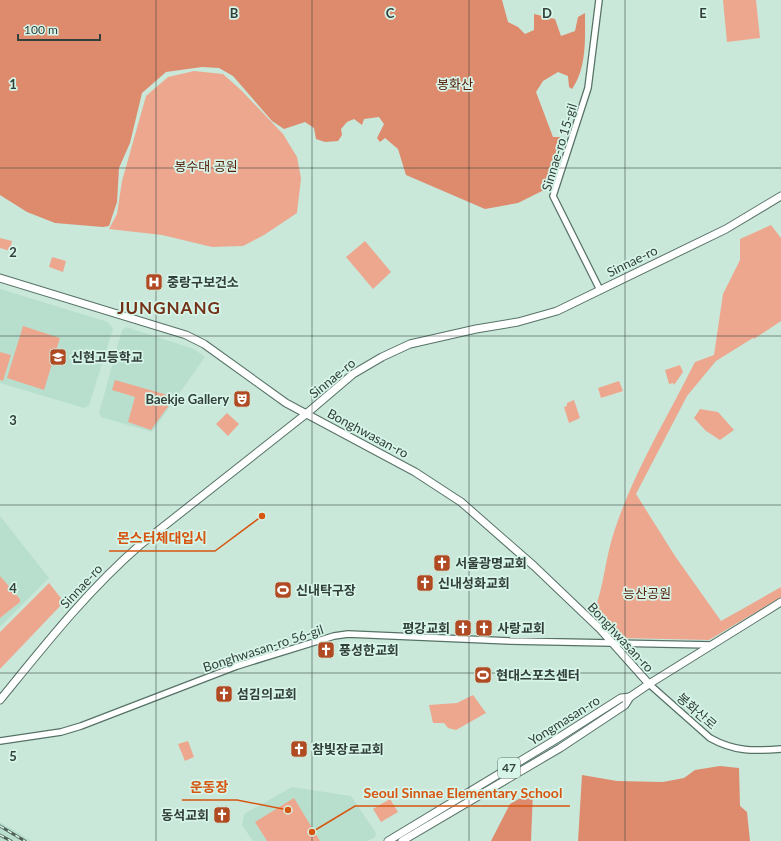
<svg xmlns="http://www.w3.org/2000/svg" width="781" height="841" font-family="Lato,'Noto Sans KR',sans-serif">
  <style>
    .built { fill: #b8dfce }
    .green { fill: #eda78f }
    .forest { fill: #de8a6d }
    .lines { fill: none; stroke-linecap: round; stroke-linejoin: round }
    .minor-casing { stroke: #567266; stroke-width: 8 }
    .major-casing { stroke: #567266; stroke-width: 9 }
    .minor { stroke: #fff; stroke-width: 5.5 }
    .major { stroke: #fff; stroke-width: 7 }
    .rail-casing { stroke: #4f5f58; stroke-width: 3 }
    .rail { stroke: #d6f5e8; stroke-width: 1.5; stroke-dasharray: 4.5; stroke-linecap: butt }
    .grid { fill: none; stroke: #323f3a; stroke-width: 1; stroke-opacity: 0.55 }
    .labels { text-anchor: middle; stroke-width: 3.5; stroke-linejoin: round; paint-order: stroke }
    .shield { fill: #d6f5e8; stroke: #63766e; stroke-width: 1 }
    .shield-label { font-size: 12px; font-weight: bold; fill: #323f3a }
    .park-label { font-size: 13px; fill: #56210d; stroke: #d6f5e8 }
    .street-label { font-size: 13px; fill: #323f3a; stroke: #d6f5e8 }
    .poi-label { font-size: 13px; font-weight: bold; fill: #323f3a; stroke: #d6f5e8; text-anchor: start }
    .district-label { font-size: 17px; font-weight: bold; letter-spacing: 1px; fill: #733118; stroke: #d6f5e8 }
    .grid-label { font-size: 13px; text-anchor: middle; font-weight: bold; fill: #323f3a; stroke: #d6f5e8; stroke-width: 3.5; stroke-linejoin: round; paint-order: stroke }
    .leader { fill: none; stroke: #d65611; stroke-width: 1.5 }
    .callout-dot { fill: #d65611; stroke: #d6f5e8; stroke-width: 1.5 }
    .callout-label { font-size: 14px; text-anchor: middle; font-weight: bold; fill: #d65611; stroke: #d6f5e8; stroke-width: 3.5; stroke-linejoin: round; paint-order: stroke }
  </style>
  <rect width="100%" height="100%" fill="#c9e8da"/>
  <g class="built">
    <polygon points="0,289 108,322 113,329 89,405 84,408 0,383"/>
    <polygon points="126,327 194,349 205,357 152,432 101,417 99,413 122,330"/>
    <polygon points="0,516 49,578 0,627"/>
    <polygon points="292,787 351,796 376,833 375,837 368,841 253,841 242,825 244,814"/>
    <polygon points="0,822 5,825 32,841 0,841"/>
  </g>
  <g class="green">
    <polygon points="723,0 756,0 760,38 727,42"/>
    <polygon points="194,71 223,74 241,90 283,134 297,157 301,178 297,213 264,235 243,246 212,247 162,235 109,229 117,214 122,181 146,96 168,77"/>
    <path d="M771,225L781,238V321L754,339L753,338L716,361L687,396L636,494L675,556L721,621L781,587V597L709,640L620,638L594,612C604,586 605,559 614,532C633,473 667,418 695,362L714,355L723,294L740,260V239Z"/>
    <polygon points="0,238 12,241 10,251 0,248"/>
    <polygon points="365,241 391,272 373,289 346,257"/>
    <polygon points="52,257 66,261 63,272 49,267"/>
    <polygon points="23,326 60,338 44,390 7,378"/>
    <polygon points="0,352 11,355 3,381 0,380"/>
    <polygon points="680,365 683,372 674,385 673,383 669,384 665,370"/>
    <polygon points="115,380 171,396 175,397 151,430 128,422 135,397 112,390"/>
    <polygon points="619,381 623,391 601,398 598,388"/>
    <polygon points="574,400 580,418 569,423 564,407 567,406 567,403"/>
    <polygon points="700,409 718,412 734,430 720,440 706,431 694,418"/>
    <polygon points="227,413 239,424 228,436 216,424"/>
    <polygon points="0,576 20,599 20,602 0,618"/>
    <polygon points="49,583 64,602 0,669 0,632"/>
    <polygon points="473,695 486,713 456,730 448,728 444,723 433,723 429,705 457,703"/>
    <polygon points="188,741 194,757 185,761 178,744"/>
    <polygon points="294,798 320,841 267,841 255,822"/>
    <polygon points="390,799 398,812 381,822 373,809"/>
  </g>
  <g class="forest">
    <path d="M0,0H502L508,22L518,27L525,34L534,30V14L555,19L561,36L575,31L578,17L585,13C585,38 587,68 572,89L569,87L568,76L558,72L543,81L536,92L553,137H560L547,185L544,190L518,203L485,209L406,175L398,149L385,138L380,142L377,138L384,124L379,117L364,119L362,125L354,119L347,122L341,129L342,135L338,141L325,142L316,139L314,128L305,122L284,129L272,121L233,76L219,68L202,67L166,72L142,93L130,143L119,168L117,202L109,226L103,227L55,223L27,212L0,195Z"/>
    <polygon points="720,766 739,768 740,806 747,812 750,841 578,841 582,775 617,781 663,782 684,778 695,770"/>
    <polygon points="533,791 531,841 491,841 510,804"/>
  </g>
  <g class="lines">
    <defs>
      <g id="minor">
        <polyline points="599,0 588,88 553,196 600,290"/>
        <path d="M649,684L710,738C735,752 754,751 781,749"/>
        <polyline points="0,741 61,732 81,726 237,666 334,636 348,634 510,641 712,645"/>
      </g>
      <g id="major">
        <polyline points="0,278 186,335 204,344 286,403 415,472 461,502 534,566 600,629 649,684"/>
        <path d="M0,700C44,646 87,591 140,545L306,414L353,374L382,357L410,344L476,329L518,322L557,311L726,229L781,196"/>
        <polyline points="388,841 555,740 621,698 630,697"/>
        <polyline points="402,841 560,748 625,705 630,697 649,684 781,602"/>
      </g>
    </defs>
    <use href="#minor" class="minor-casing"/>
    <use href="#major" class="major-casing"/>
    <use href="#minor" class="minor"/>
    <use href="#major" class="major"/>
    <defs>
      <g id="rail">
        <polyline points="0,826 25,841"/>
        <polyline points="0,835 11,841"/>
      </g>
    </defs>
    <use href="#rail" class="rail-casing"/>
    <use href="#rail" class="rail"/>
  </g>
  <path class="grid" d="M156,0V841M312,0V841M469,0V841M625,0V841M0,168H781M0,336H781M0,505H781M0,673H781"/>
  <defs>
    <symbol id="hospital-square" viewBox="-11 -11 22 22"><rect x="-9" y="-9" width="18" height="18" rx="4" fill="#b04a22" stroke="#d6f5e8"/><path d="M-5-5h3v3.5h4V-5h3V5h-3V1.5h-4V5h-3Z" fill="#fff"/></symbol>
    <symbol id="school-square" viewBox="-11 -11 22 22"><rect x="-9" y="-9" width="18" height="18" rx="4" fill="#b04a22" stroke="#d6f5e8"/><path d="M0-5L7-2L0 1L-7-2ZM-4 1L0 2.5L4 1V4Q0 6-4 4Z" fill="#fff"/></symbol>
    <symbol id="theatre-square" viewBox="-11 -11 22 22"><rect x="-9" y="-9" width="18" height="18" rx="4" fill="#b04a22" stroke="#d6f5e8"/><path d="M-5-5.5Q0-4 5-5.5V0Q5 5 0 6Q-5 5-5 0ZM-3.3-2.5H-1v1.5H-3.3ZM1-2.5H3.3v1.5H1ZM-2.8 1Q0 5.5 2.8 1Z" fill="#fff"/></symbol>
    <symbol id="church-square" viewBox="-11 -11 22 22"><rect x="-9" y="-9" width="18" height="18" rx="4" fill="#b04a22" stroke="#d6f5e8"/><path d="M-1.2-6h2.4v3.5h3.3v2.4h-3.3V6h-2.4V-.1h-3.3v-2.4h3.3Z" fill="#fff"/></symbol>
    <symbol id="stadium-square" viewBox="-11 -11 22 22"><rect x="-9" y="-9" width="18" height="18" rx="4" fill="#b04a22" stroke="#d6f5e8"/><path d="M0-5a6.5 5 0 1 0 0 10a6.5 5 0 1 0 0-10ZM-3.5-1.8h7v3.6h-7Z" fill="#fff"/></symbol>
  </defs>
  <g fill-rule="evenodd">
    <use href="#hospital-square" x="144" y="272" width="20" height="20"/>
    <use href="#school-square" x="48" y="347" width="20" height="20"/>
    <use href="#theatre-square" x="232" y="389" width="20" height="20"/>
    <use href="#church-square" x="432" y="553" width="20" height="20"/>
    <use href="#church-square" x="415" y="573" width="20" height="20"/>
    <use href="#stadium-square" x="273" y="580" width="20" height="20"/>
    <use href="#church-square" x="453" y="618" width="20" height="20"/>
    <use href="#church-square" x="474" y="618" width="20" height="20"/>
    <use href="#church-square" x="316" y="640" width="20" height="20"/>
    <use href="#stadium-square" x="473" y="665" width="20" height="20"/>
    <use href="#church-square" x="214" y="684" width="20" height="20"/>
    <use href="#church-square" x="289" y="739" width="20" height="20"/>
    <use href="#church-square" x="212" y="805" width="20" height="20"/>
  </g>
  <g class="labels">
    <rect class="shield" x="498" y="758" width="22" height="20" rx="3"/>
    <g class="shield-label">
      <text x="509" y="772">47</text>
    </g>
    <g class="park-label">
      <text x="455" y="89">봉화산</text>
      <text x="206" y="171">봉수대 공원</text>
      <text x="647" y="598">능산공원</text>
    </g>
    <g class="street-label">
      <text transform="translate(559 147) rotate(-73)" y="5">Sinnae-ro 15-gil</text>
      <text transform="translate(632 261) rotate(-26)" y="5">Sinnae-ro</text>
      <text transform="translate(332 378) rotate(-39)" y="5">Sinnae-ro</text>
      <text transform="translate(368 433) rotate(28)" y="5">Bonghwasan-ro</text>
      <text transform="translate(81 586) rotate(-47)" y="5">Sinnae-ro</text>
      <text transform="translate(621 637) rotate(47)" y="5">Bonghwasan-ro</text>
      <text transform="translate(263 648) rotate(-18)" y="5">Bonghwasan-ro 56-gil</text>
      <text transform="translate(697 711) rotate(41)" y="5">봉화산로</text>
      <text transform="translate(564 720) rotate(-32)" y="5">Yongmasan-ro</text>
    </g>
    <g class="poi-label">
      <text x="167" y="287">중랑구보건소</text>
      <text x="71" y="362">신현고등학교</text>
      <text x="229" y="404" text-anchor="end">Baekje Gallery</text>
      <text x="455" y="568">서울광명교회</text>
      <text x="438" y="588">신내성화교회</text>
      <text x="296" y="595">신내탁구장</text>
      <text x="450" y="633" text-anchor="end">평강교회</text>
      <text x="497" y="633">사랑교회</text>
      <text x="339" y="655">풍성한교회</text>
      <text x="496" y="680">현대스포츠센터</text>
      <text x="237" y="699">섬김의교회</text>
      <text x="312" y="754">참빛장로교회</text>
      <text x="209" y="820" text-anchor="end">동석교회</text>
    </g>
    <g class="district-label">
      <text x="169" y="314">JUNGNANG</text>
    </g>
  </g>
  <g class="grid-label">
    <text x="234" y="18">B</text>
    <text x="390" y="18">C</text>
    <text x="547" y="18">D</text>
    <text x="703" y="18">E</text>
    <text x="13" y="89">1</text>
    <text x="13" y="257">2</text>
    <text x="13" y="425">3</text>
    <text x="13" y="593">4</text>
    <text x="13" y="761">5</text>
  </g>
  <path class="leader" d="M262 516L215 551H109M288 810L237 800H182M312 832L355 806H570"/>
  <g class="callout-dot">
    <circle cx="262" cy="516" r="4"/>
    <circle cx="288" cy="810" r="4"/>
    <circle cx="312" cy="832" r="4"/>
  </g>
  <g class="callout-label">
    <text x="162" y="543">몬스터체대입시</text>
    <text x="209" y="792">운동장</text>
    <text x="463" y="798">Seoul Sinnae Elementary School</text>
  </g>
  <path d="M18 34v6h82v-6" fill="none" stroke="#323f3a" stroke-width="2"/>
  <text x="24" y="34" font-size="12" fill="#323f3a" stroke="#d6f5e8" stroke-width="3" paint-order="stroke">100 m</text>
</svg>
